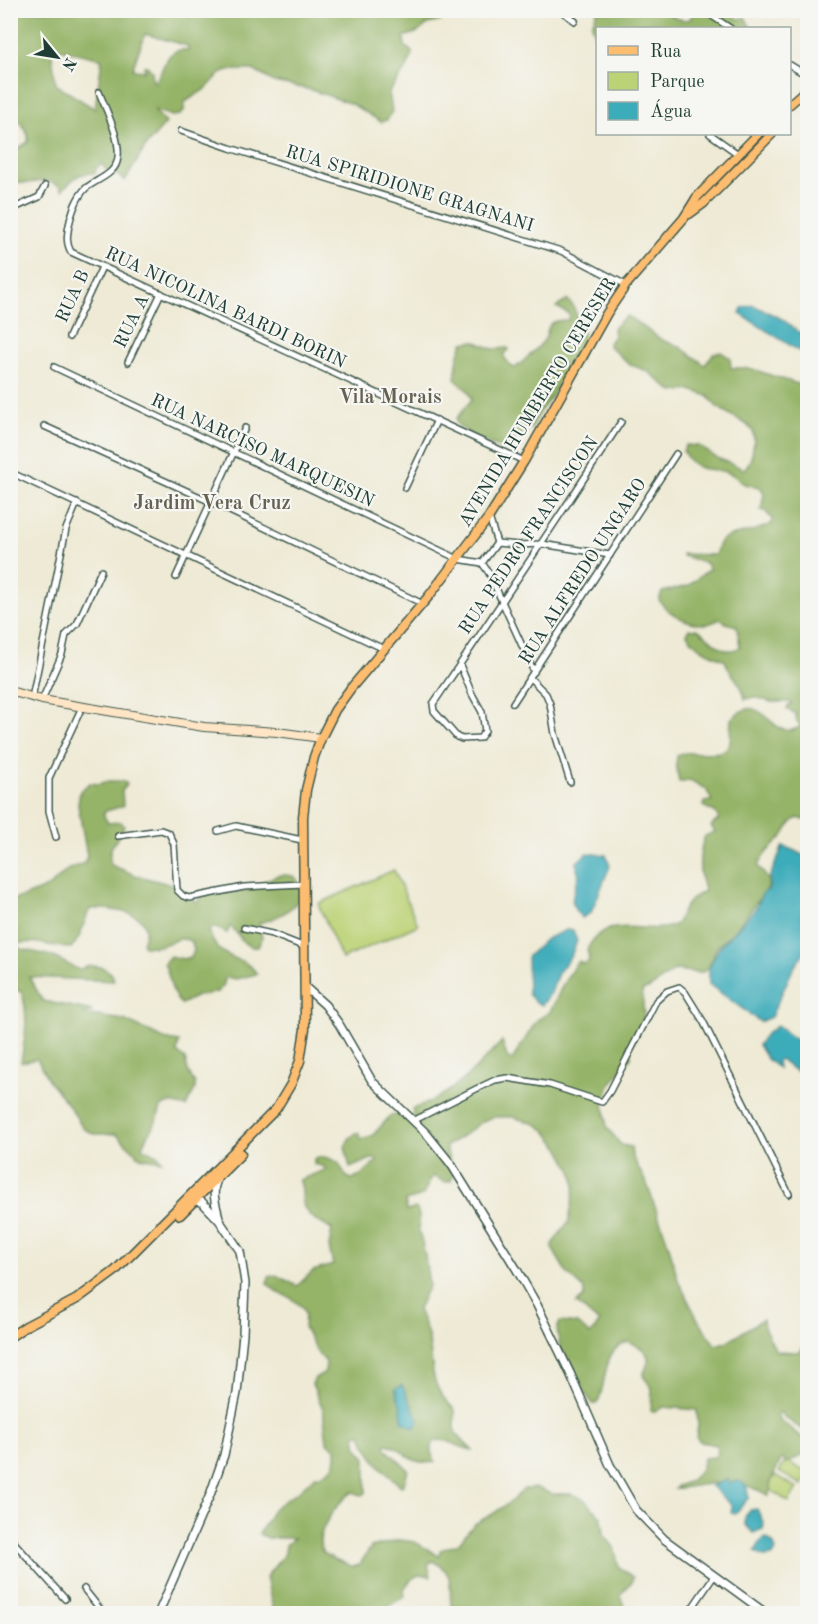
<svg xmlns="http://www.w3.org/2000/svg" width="818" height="1624" font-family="'Old Standard TT',serif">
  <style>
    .green { fill: #bcd276; stroke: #6e8855; stroke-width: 1.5 }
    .forest { fill: #95b467; stroke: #5a784e; stroke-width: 1.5; fill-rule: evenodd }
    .water { fill: #3dacba; stroke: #2e7477; stroke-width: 1.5 }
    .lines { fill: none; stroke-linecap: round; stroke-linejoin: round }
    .minor-casing { stroke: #3e574c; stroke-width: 8 }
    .tertiary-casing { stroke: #3e574c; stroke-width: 10 }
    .secondary-casing { stroke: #3e574c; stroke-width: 10 }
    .primary-casing { stroke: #3e574c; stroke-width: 11 }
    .minor { stroke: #fff; stroke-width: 5 }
    .tertiary { stroke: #fff; stroke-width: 7 }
    .secondary { stroke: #fee5c5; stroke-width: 8 }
    .primary { stroke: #fcbd6f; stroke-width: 8 }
    .labels { text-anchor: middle; stroke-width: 4.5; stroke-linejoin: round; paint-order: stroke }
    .street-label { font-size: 18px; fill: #1f3d34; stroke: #f6f6f2 }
    .neighbourhood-label { font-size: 20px; font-weight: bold; fill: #666252; stroke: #f6f6f2 }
  </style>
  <rect width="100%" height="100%" fill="#f6f6f2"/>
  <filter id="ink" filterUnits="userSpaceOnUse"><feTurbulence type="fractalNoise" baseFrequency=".0167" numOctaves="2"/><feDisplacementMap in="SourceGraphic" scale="12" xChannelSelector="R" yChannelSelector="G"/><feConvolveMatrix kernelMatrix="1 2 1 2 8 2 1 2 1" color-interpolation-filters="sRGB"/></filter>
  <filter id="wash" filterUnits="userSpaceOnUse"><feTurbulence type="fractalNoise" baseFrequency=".008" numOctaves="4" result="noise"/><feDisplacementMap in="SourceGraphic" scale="24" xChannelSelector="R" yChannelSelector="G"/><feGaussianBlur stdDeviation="1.35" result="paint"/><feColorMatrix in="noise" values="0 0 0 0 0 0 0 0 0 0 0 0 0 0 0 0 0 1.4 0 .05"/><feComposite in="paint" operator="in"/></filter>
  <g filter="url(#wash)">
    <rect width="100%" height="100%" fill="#eeead5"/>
    <g class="green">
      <polygon points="394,870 418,925 342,959 318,904"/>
      <polygon points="786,1460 807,1473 802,1485 779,1472"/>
      <polygon points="775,1475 797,1488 789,1502 767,1488"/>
    </g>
    <g class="forest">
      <path d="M722,10L739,19L745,17L751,28H598L597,38L592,25L597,11C608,11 656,8 663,11C673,15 678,22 690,19L694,11Z"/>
      <path d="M10,11H449L440,21L428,24L418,32L404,37L405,46L412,52C411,67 397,80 389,92L392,111L387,120L381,122L352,104L312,90L274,82L253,70H227L219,75L207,88L185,102L184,111L180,115L172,116L154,110L166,123L146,146L125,181L113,172L106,170L102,164L96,168L95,174C79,170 72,181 62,190L60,186C55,184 50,181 45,181C32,181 20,188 11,177V153L28,142V136L25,129L11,110ZM145,34L188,46V50C165,47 166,67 155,82L153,81L152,71L147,66H144L145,71L133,70L134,64ZM51,47L102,59L95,109L56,85Z"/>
      <path d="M568,300L573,306L583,331L584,339L580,360L563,374L553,395L540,411L533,427L518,436L509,448C490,447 470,436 457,424L456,419L472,399L468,391L455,379L458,357L463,343L474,341L493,349L508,348L509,350L504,354V357L512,367L515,368C523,362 540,346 545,339C547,335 547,329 550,325C554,320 562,320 568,320L570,317L568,313L556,307Z"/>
      <path d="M628,316L662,340L680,347L705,365L713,354L721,352L730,358L731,368H749L807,387V821L798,818C789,822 789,828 783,836C773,848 766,849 758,866L768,879V888L735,930L717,947L708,969L700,973L675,970L650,988L642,991L644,1017L630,1050L631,1057L610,1084L604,1106L607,1127L621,1145L631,1147L632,1156L647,1184L669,1246L678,1280L697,1318L715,1345L726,1342L763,1319L764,1327L776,1351L798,1352L807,1343V1433L784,1417L780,1412L777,1415L780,1420L806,1441L807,1453L787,1463H785L784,1459L781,1460L771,1480L769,1496C736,1475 711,1484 675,1489L677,1486L690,1481L702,1468L703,1458L714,1457L718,1454L716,1445L701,1442L696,1437L698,1426L697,1410L663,1407L657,1411H651L652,1388L643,1376C644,1371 647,1367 648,1362C650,1350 636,1345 628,1342C601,1349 608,1383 597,1404H593L585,1393L570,1361L560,1348L557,1329L560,1322L578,1324L590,1335L600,1322C590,1318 585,1308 576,1304L584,1297V1289L566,1272L552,1248L553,1243L569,1221L575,1185L573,1173L558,1146L546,1131L536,1124L512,1117H493L483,1121L461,1137L446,1146C446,1159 458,1169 451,1181L445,1182L433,1176C420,1195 433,1194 405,1201L407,1211L416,1208L419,1215V1231L425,1255L429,1285L418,1309C421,1318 426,1327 428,1336C435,1370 427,1384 455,1410V1433L472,1450C458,1448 446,1436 433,1442L431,1449L435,1462C405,1466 409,1448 386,1444L385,1446L387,1450L408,1470L404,1484L401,1486C384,1472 368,1456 362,1434L355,1435L357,1447L366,1458V1493L362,1495L353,1492C339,1500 311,1535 323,1552C327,1557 345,1563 353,1567L360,1564L371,1547L400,1540L415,1542L439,1556L440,1550L458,1544L474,1524L491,1515L513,1500L524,1489L537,1488L552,1494H573L585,1500L601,1517L603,1524L604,1535L614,1547L619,1567L633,1577L632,1582L620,1595L624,1606L616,1614L455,1613C443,1598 462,1574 432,1561L428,1565L431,1576C416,1573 412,1577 404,1589L405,1596L390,1605L385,1613H274L266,1577L285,1553L286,1545L294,1538H267L259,1534L274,1508L301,1489L316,1475L317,1477C333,1469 337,1467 336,1449L327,1442L323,1409L312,1384L315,1378L325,1372L326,1362L317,1352L304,1327L305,1313L302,1307L291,1298L277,1292L267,1283L269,1277L276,1275L297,1286L313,1271L333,1265L329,1247L332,1229C322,1224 306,1217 303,1204C301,1195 304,1188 299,1180L325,1170V1167L314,1164V1159C322,1154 330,1159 338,1162L346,1176L351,1179L359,1177L377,1161L376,1159H371L350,1168L345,1147L349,1139L356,1133H359L361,1139L372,1136L391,1115L399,1114L411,1117L414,1115L412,1109C450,1097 475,1070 502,1041L507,1057L512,1060L537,1020L550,1012L563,984L576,963L580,961L582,964L588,962L589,957L587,950C606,908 652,940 677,923C684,907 689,898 705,891C698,876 698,852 705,836L715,832L711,826L719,819L715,812L703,806L704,802L712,801L706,789L690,780L679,782L676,765L677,756C690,747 725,761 730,743C731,736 730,727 731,719C766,685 769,747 801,726L796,720V714L787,709L788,706L792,704L791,702H771L755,697L745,699C743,683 729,675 725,660C710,654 696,648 687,634L689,629H697C710,636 723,659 740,647L737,626L726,623L720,619C716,621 710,624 706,624C690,625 667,614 659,600L662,592L688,586L709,569L708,566L704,562L682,556V554L715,555C717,551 717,546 720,542C726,533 759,533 772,523V519L765,511L761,510L764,494L761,488C755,485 748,486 743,483C739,481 736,476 731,474C712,465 697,477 683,451L686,445L699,446L717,458L744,469C753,461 755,442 753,431L746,424L717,407L708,396L691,390L673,392L647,371L629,364L609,346V343L614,336L613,328L625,317Z"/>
      <path d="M109,781H122L127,784L122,791L123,806L106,811L103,814L108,823L121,822L124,826C121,840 105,844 111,865L135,875L180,887L196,903L207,890C219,890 235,893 246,890C264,886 274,869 295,877C314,902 279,918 259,923L262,938L258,947C244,950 239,933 230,926L227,933L216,928L209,929C216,964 243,952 257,974L236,979L226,977L223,986L217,992L197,996L181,1004C170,995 171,976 164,963L170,956L183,959L191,957L194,951L192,942C180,934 171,944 159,946C155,947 149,946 144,946L142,943C144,937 147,931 144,924C139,911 103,908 90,909C83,922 82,938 71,948C52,947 34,939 15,944L21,949L52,956L79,970C90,964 104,964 113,976L114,981L29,977L43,1001L93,1011L83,1014L124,1020L164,1039L179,1042L177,1052L185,1059L189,1074L195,1083V1089L186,1107L170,1103L162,1106L155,1124L142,1146L143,1148L159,1156L162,1161L140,1157L116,1134H94L84,1129L67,1103L50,1083L37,1059L21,1062C25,1037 29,1018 22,993L11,986V898L14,899L26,896L50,886L67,870L85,863L87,856L78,805L80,791L90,783L98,784Z"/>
    </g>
    <g class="water">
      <polygon points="753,305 782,319 807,338 807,356 740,314 742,308"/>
      <polygon points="783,846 800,853 807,859 807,948 793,969 771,1017 760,1022 709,984 709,968 719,948 756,908 762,894 769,889 770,876"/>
      <path d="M587,853L606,855L610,866L591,913L582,918C565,902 575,893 579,874L577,870V862Z"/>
      <polygon points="566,930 573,930 577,941 571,956 558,973 551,993 542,1005 535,1002 528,994 527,957 546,939"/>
      <polygon points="777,1026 795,1039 807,1055 807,1075 794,1070 780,1059 777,1061 778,1068 766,1058 758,1045 766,1034"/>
      <polygon points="402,1385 419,1421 414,1428 402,1421 401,1407 395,1389"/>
      <polygon points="728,1479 728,1483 739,1481 746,1485 749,1497 735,1514 731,1513 732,1506 711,1486"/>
      <polygon points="757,1509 764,1524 763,1529 753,1533 745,1524 745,1517 750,1510"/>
      <polygon points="766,1538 773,1543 776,1550 773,1556 764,1557 755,1552 760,1542"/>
    </g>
  </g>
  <g filter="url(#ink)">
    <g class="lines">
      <defs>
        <g id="minor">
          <polyline points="560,10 575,21"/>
          <polyline points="703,10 730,28"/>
          <polyline points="790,65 808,76"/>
          <path d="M99,92C106,110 123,143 117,162C113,175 96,180 86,188C76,198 72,212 69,225C67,236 66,243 71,252L524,461"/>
          <polyline points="181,131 230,148 561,251 626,285"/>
          <polyline points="710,134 738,154"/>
          <polyline points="10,210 39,197 45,186"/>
          <polyline points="69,337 102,267"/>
          <polyline points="128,362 161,293"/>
          <polyline points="54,367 458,559 482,563 489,573 534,672"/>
          <polyline points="44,426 211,502 423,604"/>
          <polyline points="10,472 384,649"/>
          <polyline points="405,488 437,420"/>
          <polyline points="489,517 497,543"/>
          <polyline points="497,543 518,545 542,544 610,555"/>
          <polyline points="482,563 497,543"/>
          <polyline points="176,577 245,428"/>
          <path d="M460,665L472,694L482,712L485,731L480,738L462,739L457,737L434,711L433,704C497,610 559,517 621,422"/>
          <polyline points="530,678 546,694 550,704 555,734 570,782"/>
          <polyline points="32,698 66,529 77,503"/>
          <polyline points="42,700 62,654 66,635 77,624 101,571"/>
          <polyline points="513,703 676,454"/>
          <polyline points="218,831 236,826 302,840"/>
          <polyline points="118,836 161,830 169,833 174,844 177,890 183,896 189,898 244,887 303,884"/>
          <polyline points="56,837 49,811 49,778 82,707"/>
          <polyline points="244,928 272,934 305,947"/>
          <polyline points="413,1121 476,1089 495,1080 507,1078 550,1085 602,1102 610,1091 656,1001 667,991 679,987 685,992 703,1021 789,1194"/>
          <polyline points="10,1538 65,1599"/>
          <polyline points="84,1589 104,1614"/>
          <polyline points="688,1614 714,1576"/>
        </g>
        <g id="tertiary">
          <polyline points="305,987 325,1005 339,1024 372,1081 426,1133 451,1164 517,1270 537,1305 570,1373 610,1465 636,1510 664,1539 767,1614"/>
          <path d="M217,1179C211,1193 216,1204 219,1218"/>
          <polyline points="158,1614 210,1495 224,1455 237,1393 243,1334 245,1283 240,1251 219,1220 202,1202 195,1201"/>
        </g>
        <polyline id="secondary" points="10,691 42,700 204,727 277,732 321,738"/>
        <g id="primary">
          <polyline points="790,104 808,88"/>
          <polyline points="689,214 704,203 772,134"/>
          <polyline points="180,1215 241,1154"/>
          <polyline points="10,1337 26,1326 77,1299 115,1271 276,1109 291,1084 300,1061 305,1029 303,817 306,790 314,757 321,738 335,710 351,688 429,596 489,517 524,461 607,313 626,285 684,218 697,197 758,134"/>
        </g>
      </defs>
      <use href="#minor" class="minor-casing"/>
      <use href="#tertiary" class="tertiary-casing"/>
      <use href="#secondary" class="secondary-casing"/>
      <use href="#primary" class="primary-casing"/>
      <use href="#minor" class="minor"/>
      <use href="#tertiary" class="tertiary"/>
      <use href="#secondary" class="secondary"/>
      <use href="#primary" class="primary"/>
    </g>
  </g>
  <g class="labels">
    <g class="street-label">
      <text transform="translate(410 188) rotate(17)" y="6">RUA SPIRIDIONE GRAGNANI</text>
      <text transform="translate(72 296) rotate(-65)" y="6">RUA B</text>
      <text transform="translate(226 307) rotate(25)" y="6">RUA NICOLINA BARDI BORIN</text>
      <text transform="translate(131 321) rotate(-64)" y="6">RUA A</text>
      <text transform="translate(537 402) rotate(-59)" y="6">AVENIDA HUMBERTO CERESER</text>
      <text transform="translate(263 450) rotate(25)" y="6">RUA NARCISO MARQUESIN</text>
      <text transform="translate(528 535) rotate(-56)" y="6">RUA PEDRO FRANCISCON</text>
      <text transform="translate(582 571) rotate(-57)" y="6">RUA ALFREDO UNGARO</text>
    </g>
    <g class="neighbourhood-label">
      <text x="390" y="403">Vila Morais</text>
      <text x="212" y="509">Jardim Vera Cruz</text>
    </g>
  </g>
  <rect width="818" height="1624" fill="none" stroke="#f6f6f2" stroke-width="36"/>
  <rect x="596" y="27" width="195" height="108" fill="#f6f6f2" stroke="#a0aca6" stroke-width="1.5"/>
  <rect x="608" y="46" width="30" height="9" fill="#fcbd6f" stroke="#a0aca6" stroke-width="1.5"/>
  <text x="650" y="57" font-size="18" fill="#1f3d34">Rua</text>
  <rect x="608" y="72" width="30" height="18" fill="#bcd276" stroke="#a0aca6" stroke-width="1.5"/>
  <text x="650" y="87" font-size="18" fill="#1f3d34">Parque</text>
  <rect x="608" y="102" width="30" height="18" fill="#3dacba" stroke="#a0aca6" stroke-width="1.5"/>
  <text x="650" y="117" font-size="18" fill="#1f3d34">Água</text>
  <g transform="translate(57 57) rotate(120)" stroke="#f6f6f2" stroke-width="4.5" paint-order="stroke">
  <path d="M0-4.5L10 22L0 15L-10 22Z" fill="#1f3d34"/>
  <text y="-9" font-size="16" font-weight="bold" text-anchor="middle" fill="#1f3d34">N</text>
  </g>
</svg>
